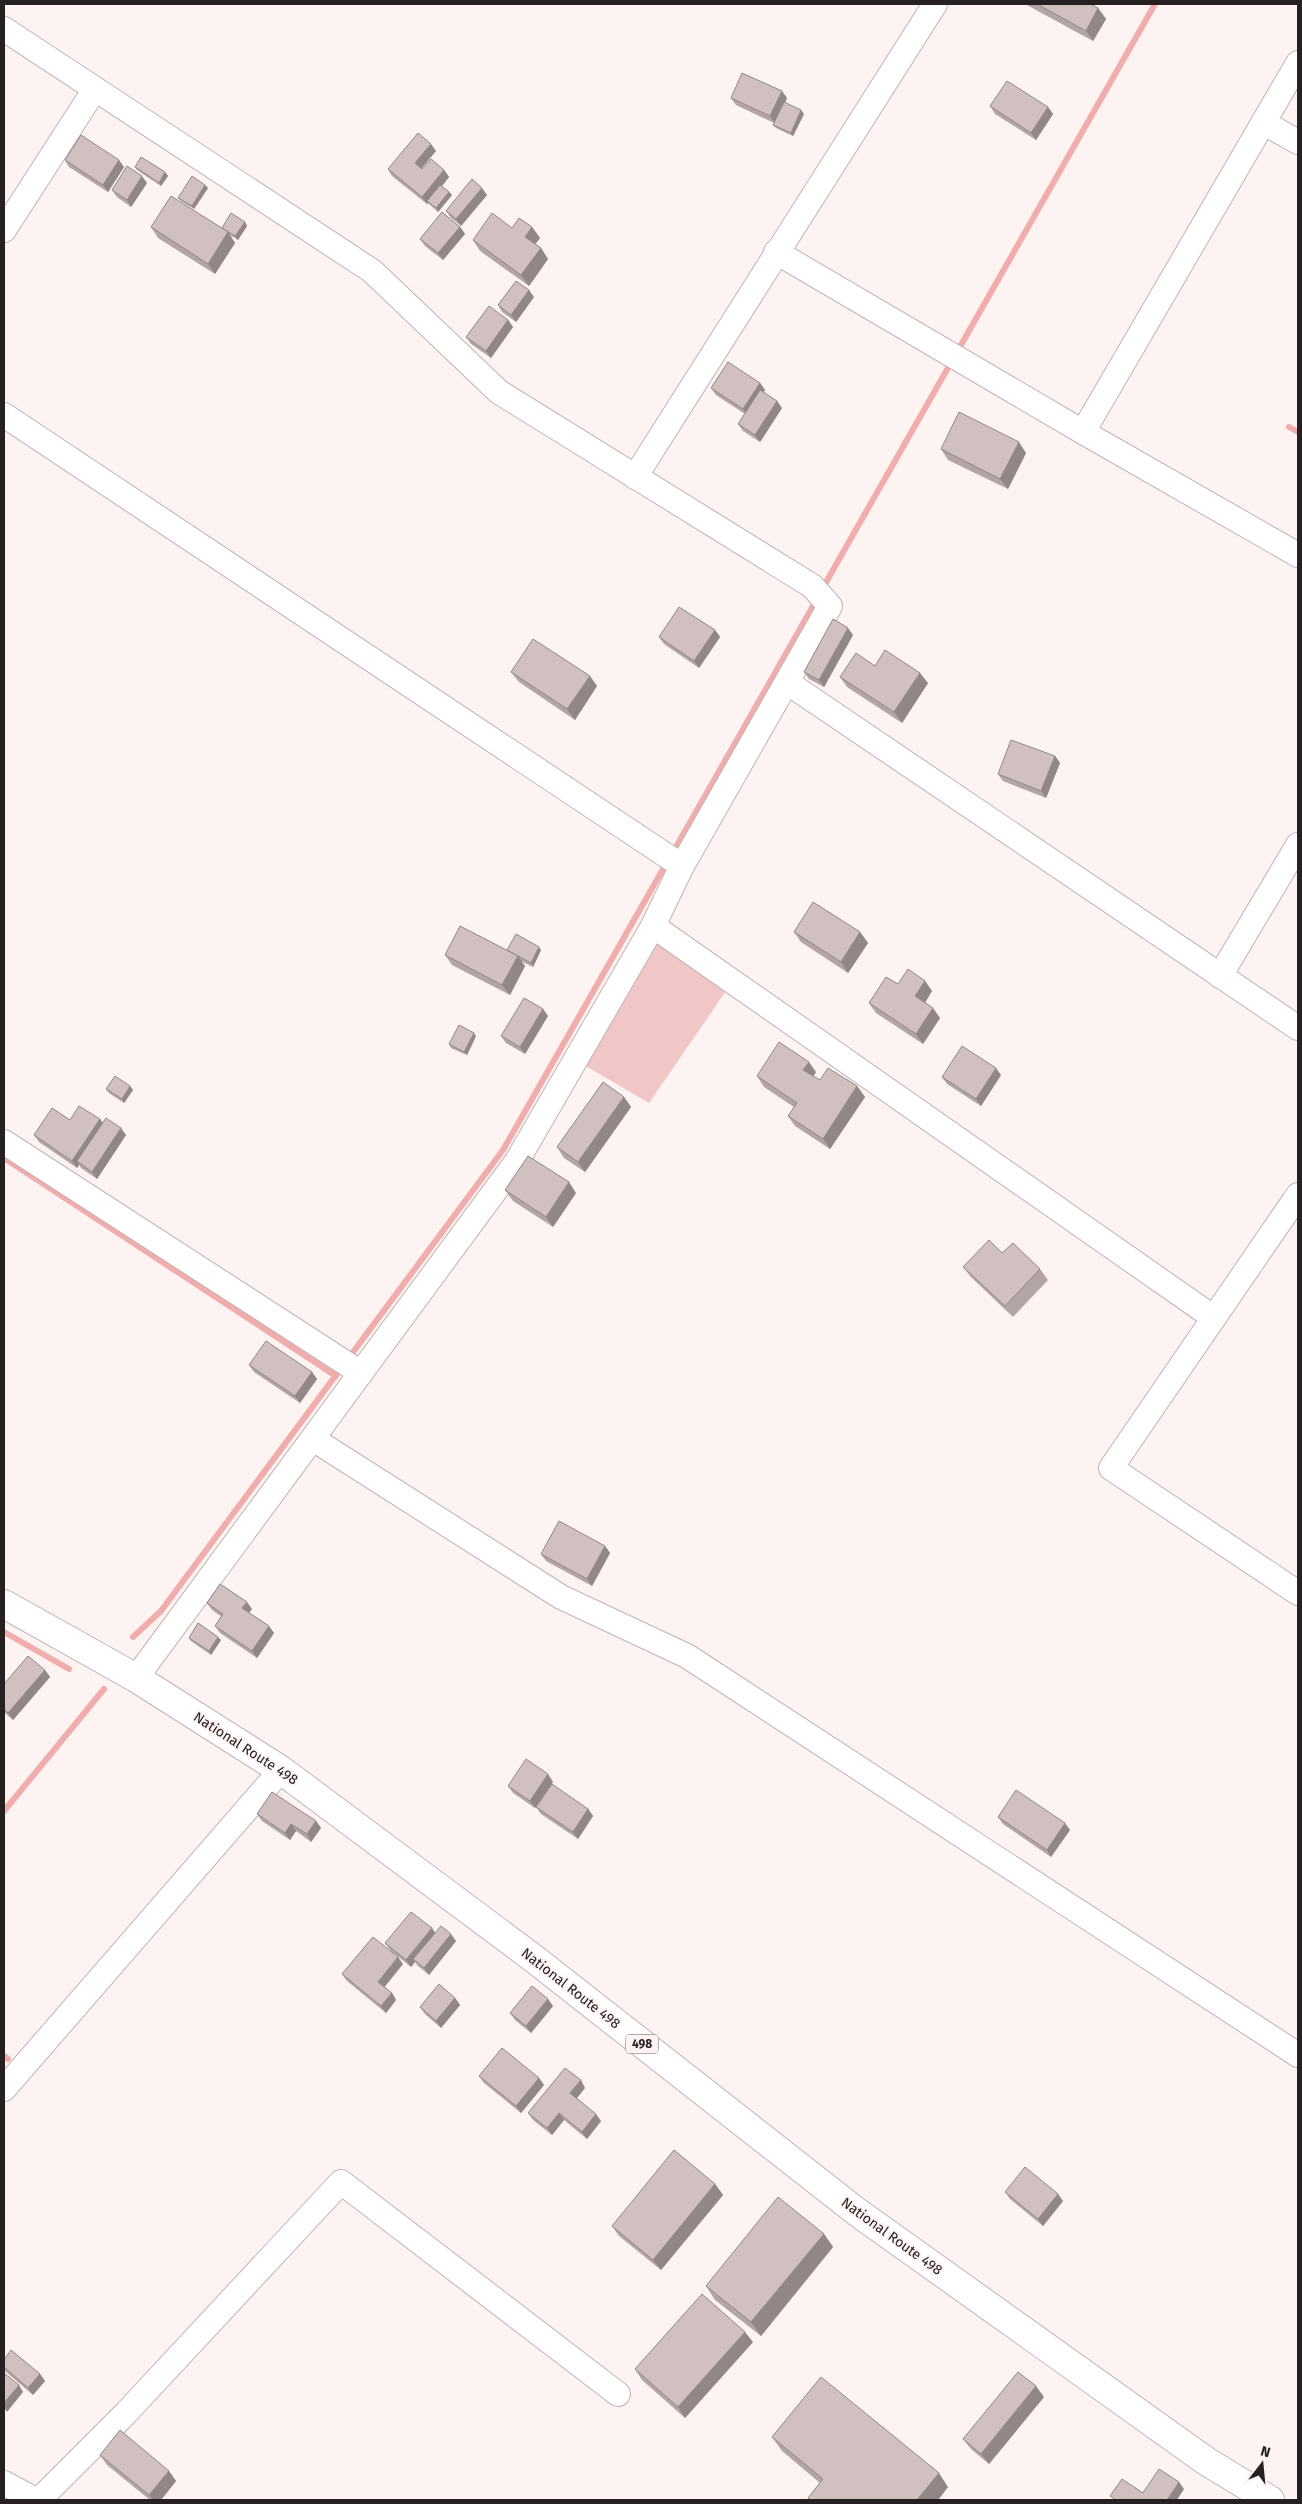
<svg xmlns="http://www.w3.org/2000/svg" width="1302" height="2504" font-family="'Fira Sans',sans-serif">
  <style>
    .green { fill: #f1c6c6 }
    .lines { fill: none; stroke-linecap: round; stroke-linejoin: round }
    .stream { stroke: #f1acac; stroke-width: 6 }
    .minor-casing { stroke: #c2b3b3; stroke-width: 26 }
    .highway-casing { stroke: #c2b3b3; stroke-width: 30 }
    .minor { stroke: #fff; stroke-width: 24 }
    .highway { stroke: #fff; stroke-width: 28 }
    .wall { fill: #b3a5a5 }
    .shaded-wall { fill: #928686 }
    .building { fill: #d0c0c0; stroke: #928686 }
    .labels { text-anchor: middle; stroke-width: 4.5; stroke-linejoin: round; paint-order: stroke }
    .shield { fill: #fdf3f3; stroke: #665f5f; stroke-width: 1 }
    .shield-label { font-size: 12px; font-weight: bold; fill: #262020 }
    .street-label { font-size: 14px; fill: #262020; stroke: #fdf3f3 }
  </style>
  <rect width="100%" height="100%" fill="#fdf3f3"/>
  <polygon class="green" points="658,942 726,991 649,1103 584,1065"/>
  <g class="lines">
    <g class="stream">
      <polyline points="1289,427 1298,432"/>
      <polyline points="821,591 1155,4"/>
      <polyline points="672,854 817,599"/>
      <polyline points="4,1158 336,1376"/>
      <polyline points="4,1632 69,1669"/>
      <polyline points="133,1637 161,1611 503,1150 667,862"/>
      <polyline points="4,1811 104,1689"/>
      <polyline points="4,2056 8,2059"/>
    </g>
    <defs>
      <g id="minor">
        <polyline points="4,29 372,271 499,392 812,586 830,606 682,866 653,926 517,1161 136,1678"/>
        <polyline points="1264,123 1298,142"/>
        <polyline points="4,230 95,89"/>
        <polyline points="776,252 1083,432 1298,555"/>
        <polyline points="4,415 682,866"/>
        <polyline points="1083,432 1298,63"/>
        <polyline points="635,477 935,4"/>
        <polyline points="788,683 1298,1028"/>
        <polyline points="653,926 1214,1318"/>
        <polyline points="1220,976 1298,845"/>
        <polyline points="4,1142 361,1373"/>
        <polyline points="1298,1195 1111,1468 1298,1593"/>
        <polyline points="313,1439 561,1597 687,1656 1298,2055"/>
        <polyline points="4,2089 281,1770"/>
        <polyline points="4,2483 36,2500"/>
        <polyline points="39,2500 126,2413 341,2182 618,2394"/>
      </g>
      <polyline id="highway" points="4,1604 136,1678 281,1770 533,1958 857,2212 1206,2461 1270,2500"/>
    </defs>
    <use href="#minor" class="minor-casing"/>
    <use href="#highway" class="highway-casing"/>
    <use href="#minor" class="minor"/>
    <use href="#highway" class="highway"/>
  </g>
  <g class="wall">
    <polygon points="1025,4 1090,4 1098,8 1106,19 1093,41"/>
    <polygon points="731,98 787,98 785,103 804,114 793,136 776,128 773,125 774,123 736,105"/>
    <polygon points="990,106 1048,107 1053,114 1036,140 995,114"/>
    <polygon points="436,151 422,168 422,169 444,170 449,177 442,186 449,192 452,195 438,212 428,203 427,204 392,176 388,169"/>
    <polygon points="65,160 124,167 108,192 69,167"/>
    <polygon points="135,167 165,172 168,176 161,186 137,170"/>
    <polygon points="147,183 131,207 117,197 112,190"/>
    <polygon points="205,185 208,188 194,209 181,201 178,198"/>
    <polygon points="487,195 461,226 451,218 446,211"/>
    <polygon points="245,222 247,226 238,240 230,235 235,243 215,274 158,238 151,227 222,228"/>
    <polygon points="460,227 465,234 443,260 425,246 420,239"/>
    <polygon points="532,227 540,238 535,244 541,248 548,259 529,286 480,251 473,240 512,228"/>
    <polygon points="534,297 516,322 502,312 498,305"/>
    <polygon points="508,320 513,327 491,358 471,344 466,337"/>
    <polygon points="760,383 765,390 764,392 782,408 760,442 743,431 738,424 745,414 716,395 711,388"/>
    <polygon points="941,449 1026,453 1008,489 948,460"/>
    <polygon points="715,630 720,637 699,668 664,644 659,637"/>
    <polygon points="853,635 824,687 809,679 804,672"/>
    <polygon points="875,666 928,683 902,723 847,687 840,677"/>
    <polygon points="511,672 597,686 575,720 519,682"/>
    <polygon points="1055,756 1060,763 1046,798 1003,781 998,774"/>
    <polygon points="794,932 860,932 868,943 848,973 801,942"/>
    <polygon points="507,950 541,950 533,967 521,961 525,966 510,995 452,965 445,955"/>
    <polygon points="925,981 932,991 925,1002 940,1018 923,1044 876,1013 869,1003 898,984"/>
    <polygon points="543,1009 548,1016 525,1054 506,1043 501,1036"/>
    <polygon points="476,1036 467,1055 451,1048 449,1044"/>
    <polygon points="816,1072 813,1076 820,1080 857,1086 865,1097 830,1149 795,1126 788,1116 794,1107 764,1087 757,1076"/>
    <polygon points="1001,1075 981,1106 947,1084 942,1077"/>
    <polygon points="130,1086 133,1090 124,1103 109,1093 106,1089"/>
    <polygon points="624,1097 631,1107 585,1172 564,1158 557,1147"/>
    <polygon points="100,1119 102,1123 126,1135 97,1179 81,1168 79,1165 77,1168 39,1142 34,1135 70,1120"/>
    <polygon points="505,1190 576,1193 553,1227 513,1201"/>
    <polygon points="1002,1253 1040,1269 1048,1280 1013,1317 971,1277 963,1267"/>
    <polygon points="249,1365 312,1372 317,1379 300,1403 254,1372"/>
    <polygon points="605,1546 610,1553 592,1586 546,1561 541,1554"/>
    <polygon points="207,1603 252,1609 249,1613 274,1633 257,1658 220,1633 215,1626 222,1617 212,1610"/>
    <polygon points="189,1638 221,1640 211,1655 191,1641"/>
    <polygon points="45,1670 50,1677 13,1720 4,1712 4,1684"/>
    <polygon points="553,1782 535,1808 513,1793 508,1786"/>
    <polygon points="536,1807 588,1809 593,1816 578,1839 541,1814"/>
    <polygon points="257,1814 316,1821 321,1828 311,1842 296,1831 290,1840 262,1821"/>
    <polygon points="998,1817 1070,1830 1051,1857 1003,1824"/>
    <polygon points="432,1928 435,1933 456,1941 429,1975 418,1966 415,1962 411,1967 390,1950 385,1943"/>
    <polygon points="403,1964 384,1987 392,1993 396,2000 386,2013 347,1981 342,1974"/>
    <polygon points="455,1998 460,2005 441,2028 425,2014 420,2007"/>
    <polygon points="553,2006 531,2033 515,2020 510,2013"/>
    <polygon points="479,2076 539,2078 544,2085 521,2113 484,2083"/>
    <polygon points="585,2088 577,2098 601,2121 587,2139 564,2120 552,2135 533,2120 528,2113"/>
    <polygon points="715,2184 723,2195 661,2270 619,2236 612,2226"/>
    <polygon points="1005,2192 1063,2201 1043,2226 1010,2199"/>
    <polygon points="824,2234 833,2247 761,2336 715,2300 706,2286"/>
    <polygon points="753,2342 685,2418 642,2380 635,2369"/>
    <polygon points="4,2360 40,2374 45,2381 33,2395 5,2371 4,2370"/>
    <polygon points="1044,2397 989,2464 971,2449 963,2439"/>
    <polygon points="772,2437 948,2487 938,2500 810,2500 808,2498 820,2483 782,2451"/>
    <polygon points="100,2455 176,2481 161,2500 150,2500 107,2465"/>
  </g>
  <g class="shaded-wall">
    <polygon points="1098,8 1106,19 1093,41 1086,31"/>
    <polygon points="782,91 787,98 775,123 770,116"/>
    <polygon points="1048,107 1053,114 1036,140 1031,133"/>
    <polygon points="801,110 804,114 793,136 791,133"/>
    <polygon points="431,144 436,151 420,170 415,163"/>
    <polygon points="119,160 124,167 108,192 103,185"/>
    <polygon points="444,170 449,177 429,202 427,201 428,203 427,204 422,197"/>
    <polygon points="165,172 168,176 161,186 159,183"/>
    <polygon points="142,176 147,183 131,207 127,200"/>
    <polygon points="205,185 208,188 194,209 192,206"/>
    <polygon points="482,188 487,195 461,226 456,219"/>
    <polygon points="449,192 452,195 438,212 436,208"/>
    <polygon points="245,222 247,226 238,240 235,236"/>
    <polygon points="460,227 465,234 443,260 438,253"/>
    <polygon points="532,227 540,238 533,247 525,237"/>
    <polygon points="228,232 235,243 215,274 208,264"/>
    <polygon points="541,248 548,259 529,286 521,275"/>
    <polygon points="529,290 534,297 516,322 511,315"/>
    <polygon points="508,320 513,327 491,358 486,351"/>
    <polygon points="760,383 765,390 748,416 743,409"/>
    <polygon points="777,401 782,408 760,442 755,435"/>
    <polygon points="1019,442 1026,453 1008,489 1000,479"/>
    <polygon points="848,628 853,635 824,687 819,680"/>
    <polygon points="715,630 720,637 699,668 694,661"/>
    <polygon points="920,673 928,683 902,723 894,712"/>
    <polygon points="590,676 597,686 575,720 567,709"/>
    <polygon points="1055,756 1060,763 1046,798 1041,791"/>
    <polygon points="860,932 868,943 848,973 841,962"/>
    <polygon points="539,947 541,950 533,967 531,963"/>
    <polygon points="518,956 525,966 510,995 502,985"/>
    <polygon points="925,981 932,991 923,1006 915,996"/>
    <polygon points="933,1008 940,1018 923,1044 916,1034"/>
    <polygon points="543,1009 548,1016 525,1054 520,1047"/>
    <polygon points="474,1033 476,1036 467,1055 464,1052"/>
    <polygon points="809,1062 816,1072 811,1080 803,1070"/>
    <polygon points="996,1068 1001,1075 981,1106 976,1099"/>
    <polygon points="130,1086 133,1090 124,1103 122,1099"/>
    <polygon points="857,1086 865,1097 830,1149 823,1139"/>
    <polygon points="624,1097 631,1107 585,1172 578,1162"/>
    <polygon points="100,1119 105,1126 77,1161 79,1165 77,1168 72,1161"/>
    <polygon points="121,1128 126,1135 97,1179 92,1172"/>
    <polygon points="569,1182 576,1193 553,1227 546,1217"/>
    <polygon points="312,1372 317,1379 300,1403 295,1396"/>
    <polygon points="605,1546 610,1553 592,1586 587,1579"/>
    <polygon points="247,1602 252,1609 247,1615 242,1608"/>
    <polygon points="269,1626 274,1633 257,1658 252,1651"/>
    <polygon points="218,1637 221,1640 211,1655 209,1651"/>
    <polygon points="45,1670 50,1677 13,1720 8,1713"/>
    <polygon points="548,1774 553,1782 535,1808 530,1801"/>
    <polygon points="588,1809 593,1816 578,1839 573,1832"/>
    <polygon points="316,1821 321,1828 311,1842 307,1834"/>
    <polygon points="1065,1823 1070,1830 1051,1857 1047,1850"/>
    <polygon points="291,1824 296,1831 290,1840 285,1833"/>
    <polygon points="432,1928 437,1936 413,1959 415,1962 411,1967 406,1960"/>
    <polygon points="451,1934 456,1941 429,1975 424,1968"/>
    <polygon points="398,1957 403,1964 383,1989 378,1982"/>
    <polygon points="392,1993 396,2000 386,2013 381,2006"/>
    <polygon points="455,1998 460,2005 441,2028 436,2021"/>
    <polygon points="548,1999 553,2006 531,2033 526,2026"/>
    <polygon points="539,2078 544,2085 521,2113 516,2106"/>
    <polygon points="581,2080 585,2088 575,2100 570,2093"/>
    <polygon points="559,2113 564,2120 552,2135 547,2128"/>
    <polygon points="596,2114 601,2121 587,2139 582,2132"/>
    <polygon points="715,2184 723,2195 661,2270 653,2260"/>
    <polygon points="1058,2194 1063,2201 1043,2226 1038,2219"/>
    <polygon points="824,2234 833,2247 761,2336 751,2322"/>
    <polygon points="745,2332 753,2342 685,2418 678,2407"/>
    <polygon points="40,2374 45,2381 33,2395 28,2388"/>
    <polygon points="19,2385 23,2392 7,2412 4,2407 4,2403"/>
    <polygon points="1036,2386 1044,2397 989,2464 981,2454"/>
    <polygon points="169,2471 176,2481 161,2500 153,2500 149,2495"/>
    <polygon points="939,2473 948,2487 938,2500 917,2500"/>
    <polygon points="1179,2482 1184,2489 1177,2500 1167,2500"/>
  </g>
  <g class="building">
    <polygon points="1037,4 1090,4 1098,8 1086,31"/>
    <polygon points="742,73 782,91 770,116 731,98"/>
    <polygon points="1007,81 1048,107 1031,133 990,106"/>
    <polygon points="784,102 801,110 791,133 773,125"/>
    <polygon points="418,133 431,144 415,163 422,169 431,159 444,170 422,197 388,169"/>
    <polygon points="81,135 119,160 103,185 65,160"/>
    <polygon points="141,157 165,172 159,183 135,167"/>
    <polygon points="127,166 142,176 127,200 112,190"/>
    <polygon points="192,176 205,185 192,206 178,198"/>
    <polygon points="472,179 482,188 456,219 446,211"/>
    <polygon points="440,185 449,192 436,208 427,201"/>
    <polygon points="171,196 228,232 208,264 151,227"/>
    <polygon points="442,212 460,227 438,253 420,239"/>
    <polygon points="231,213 245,222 235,236 222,228"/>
    <polygon points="492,213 512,228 519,218 532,227 525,237 541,248 521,275 473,240"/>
    <polygon points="516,281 529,290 511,315 498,305"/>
    <polygon points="489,306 508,320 486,351 466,337"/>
    <polygon points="728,362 760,383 743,409 711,388"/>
    <polygon points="760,390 777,401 755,435 738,424"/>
    <polygon points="959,412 1019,442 1000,479 941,449"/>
    <polygon points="679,607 715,630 694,661 659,637"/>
    <polygon points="833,619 848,628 819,680 804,672"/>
    <polygon points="533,639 590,676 567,709 511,672"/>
    <polygon points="885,650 920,673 894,712 840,677 856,653 875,666"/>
    <polygon points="1011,740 1055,756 1041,791 998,774"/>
    <polygon points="813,902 860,932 841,962 794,932"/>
    <polygon points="460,926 518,956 502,985 445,955"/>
    <polygon points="516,934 539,947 531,963 507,950"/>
    <polygon points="908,969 925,981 915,996 933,1008 916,1034 869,1003 886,977 898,984"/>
    <polygon points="524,998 543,1009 520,1047 501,1036"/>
    <polygon points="459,1025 474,1033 464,1052 449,1044"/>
    <polygon points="779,1042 809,1062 803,1070 820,1080 828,1068 857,1086 823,1139 788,1116 797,1103 757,1076"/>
    <polygon points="962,1046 996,1068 976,1099 942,1077"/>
    <polygon points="115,1076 130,1086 122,1099 106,1089"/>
    <polygon points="603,1082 624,1097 578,1162 557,1147"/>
    <polygon points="79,1106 100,1119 72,1161 34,1135 52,1108 70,1120"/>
    <polygon points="106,1118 121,1128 92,1172 77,1161"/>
    <polygon points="528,1156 569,1182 546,1217 505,1190"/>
    <polygon points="989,1240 1002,1253 1013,1243 1040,1269 1005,1306 963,1267"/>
    <polygon points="266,1341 312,1372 295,1396 249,1365"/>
    <polygon points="559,1521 605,1546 587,1579 541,1554"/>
    <polygon points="220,1584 247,1602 242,1608 269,1626 252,1651 215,1626 223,1614 207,1603"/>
    <polygon points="198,1623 218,1637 209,1651 189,1638"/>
    <polygon points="28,1656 45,1670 8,1713 4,1709 4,1684"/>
    <polygon points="526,1759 548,1774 530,1801 508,1786"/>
    <polygon points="552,1784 588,1809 573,1832 536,1807"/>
    <polygon points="1016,1790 1065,1823 1047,1850 998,1817"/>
    <polygon points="272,1792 316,1821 307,1834 291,1824 285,1833 257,1814"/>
    <polygon points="411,1912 432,1928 406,1960 385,1943"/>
    <polygon points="441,1926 451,1934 424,1968 413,1959"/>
    <polygon points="373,1937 398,1957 378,1982 392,1993 381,2006 342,1974"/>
    <polygon points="439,1984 455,1998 436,2021 420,2007"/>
    <polygon points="532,1986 548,1999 526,2026 510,2013"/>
    <polygon points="502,2048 539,2078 516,2106 479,2076"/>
    <polygon points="565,2068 581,2080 570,2093 596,2114 582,2132 559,2113 547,2128 528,2113"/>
    <polygon points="674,2150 715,2184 653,2260 612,2226"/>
    <polygon points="1025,2167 1058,2194 1038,2219 1005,2192"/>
    <polygon points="778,2197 824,2234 751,2322 706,2286"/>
    <polygon points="702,2294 745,2332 678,2407 635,2369"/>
    <polygon points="11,2350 40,2374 28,2388 4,2367 4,2360"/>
    <polygon points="1018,2372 1036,2386 981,2454 963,2439"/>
    <polygon points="4,2373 19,2385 4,2403"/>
    <polygon points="821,2377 939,2473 917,2500 811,2500 808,2498 823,2479 772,2437"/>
    <polygon points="120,2430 169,2471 149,2495 100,2455"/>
    <polygon points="1159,2469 1179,2482 1167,2500 1116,2500 1110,2496 1122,2479 1143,2493"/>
  </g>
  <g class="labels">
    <rect class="shield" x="626" y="2034.5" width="32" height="19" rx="4"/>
    <g class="shield-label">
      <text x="642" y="2048">498</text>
    </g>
    <g class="street-label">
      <text transform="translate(246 1748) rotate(33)" y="5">National Route 498</text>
      <text transform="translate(571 1988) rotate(38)" y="5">National Route 498</text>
      <text transform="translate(892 2236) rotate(36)" y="5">National Route 498</text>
    </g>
  </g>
  <rect width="1302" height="2504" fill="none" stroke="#262020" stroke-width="10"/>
  <g transform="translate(1262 2464) rotate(16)" stroke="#fdf3f3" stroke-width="4" paint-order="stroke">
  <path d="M0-4L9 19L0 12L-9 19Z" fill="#262020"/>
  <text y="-8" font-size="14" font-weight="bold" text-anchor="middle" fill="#262020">N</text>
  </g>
</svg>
